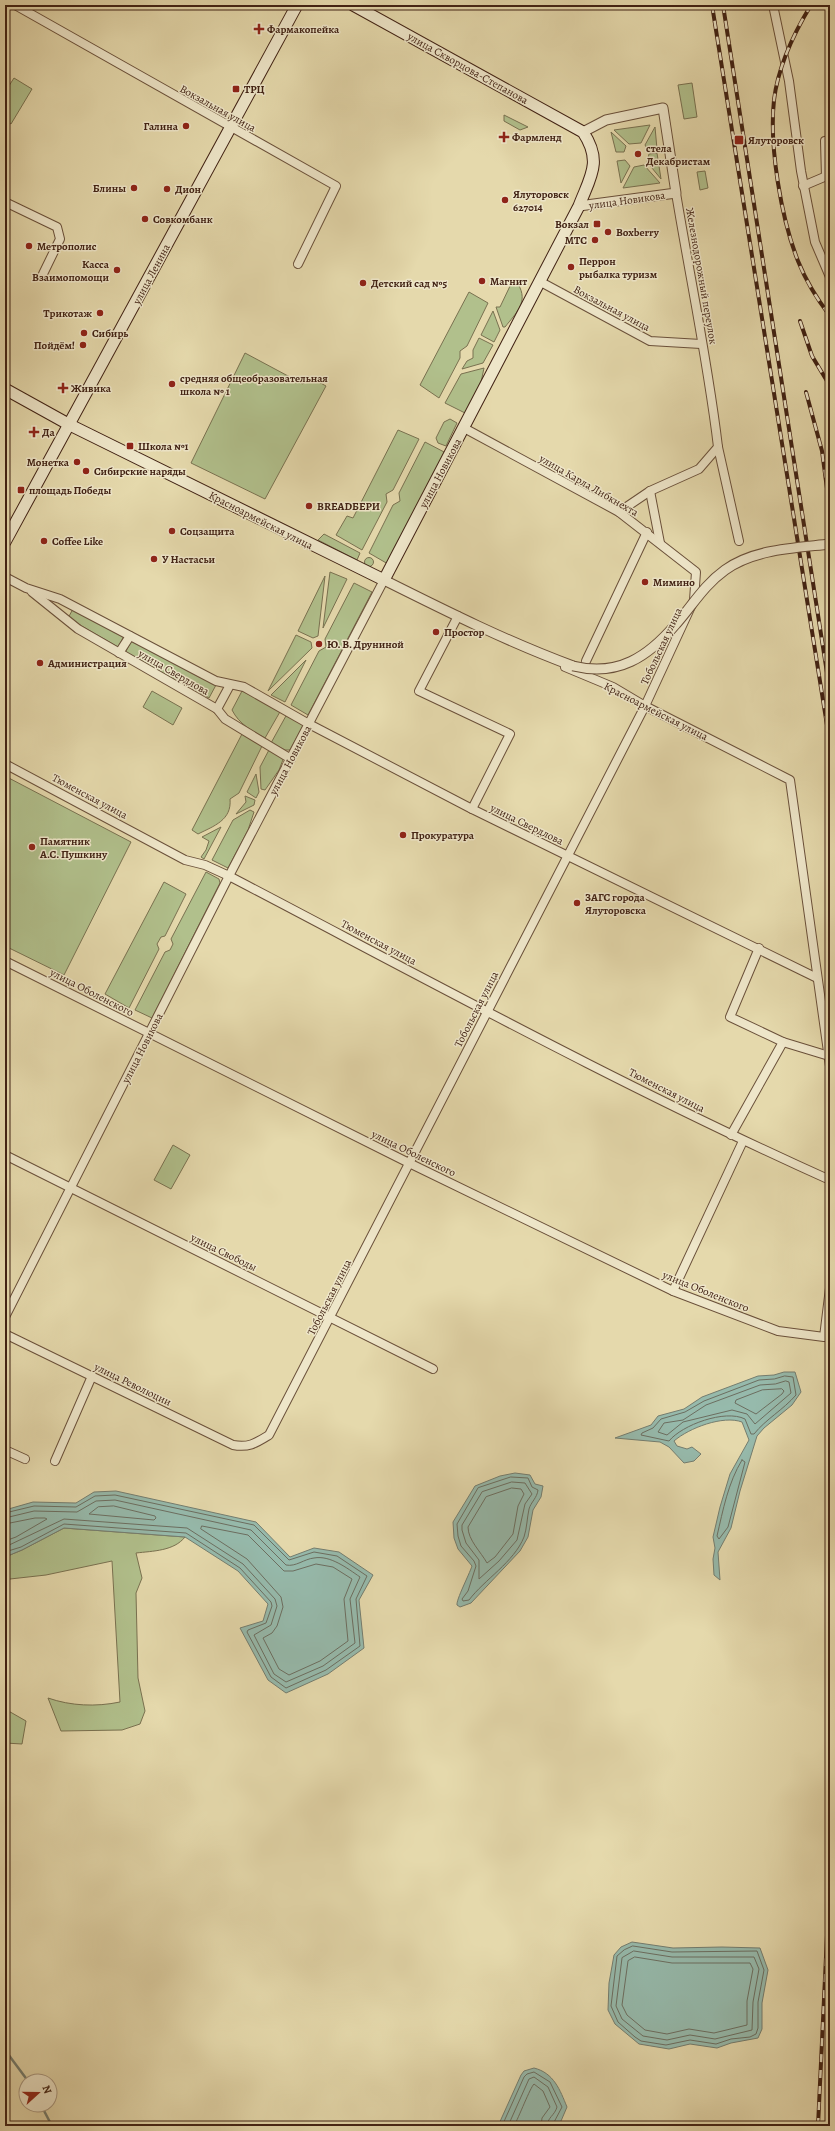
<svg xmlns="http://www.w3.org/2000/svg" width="835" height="2131" font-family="Alegreya,serif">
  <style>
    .green { fill: #b1c08c; stroke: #797150 }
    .water { fill: #96baac; stroke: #747d6f }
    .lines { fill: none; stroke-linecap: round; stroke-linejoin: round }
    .shore { stroke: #6c6e60; stroke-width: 1 }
    .stream { stroke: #747d6f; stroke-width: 2.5 }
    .minor-casing { stroke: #6a503a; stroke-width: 10 }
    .tertiary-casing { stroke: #6a503a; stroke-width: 11 }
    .secondary-casing { stroke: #412214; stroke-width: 13 }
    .minor { stroke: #eee6c9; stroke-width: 8 }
    .tertiary { stroke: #eee6c9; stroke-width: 9 }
    .secondary { stroke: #eee6c9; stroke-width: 11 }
    .rail-casing { stroke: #412214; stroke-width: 4 }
    .rail { stroke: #eee6c9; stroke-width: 2.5; stroke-dasharray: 8; stroke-linecap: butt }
    .tertiary-bridge-casing { stroke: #6a503a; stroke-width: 11; stroke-linecap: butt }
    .tertiary-bridge { stroke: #eee6c9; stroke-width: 9 }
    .poi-dot { fill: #8f2418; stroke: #eee6c9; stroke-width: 1.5 }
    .labels { text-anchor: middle; stroke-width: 3; stroke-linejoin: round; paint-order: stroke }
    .poi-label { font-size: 11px; font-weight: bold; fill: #412214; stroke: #eee6c9; text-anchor: start }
    .street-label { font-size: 11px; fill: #412214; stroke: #eee6c9 }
  </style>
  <rect width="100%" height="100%" fill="#e5d9ac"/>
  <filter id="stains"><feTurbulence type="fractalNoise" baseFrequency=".005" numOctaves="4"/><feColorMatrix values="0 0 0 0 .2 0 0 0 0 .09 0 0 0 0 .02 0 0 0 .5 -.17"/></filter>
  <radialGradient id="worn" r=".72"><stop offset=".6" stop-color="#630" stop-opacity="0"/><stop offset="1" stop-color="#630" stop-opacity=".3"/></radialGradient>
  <g class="green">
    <polygon points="14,78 32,89 11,124 5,120 5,92"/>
    <polygon points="692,83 697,117 684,119 678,85"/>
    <polygon points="504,115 528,127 520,130 504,121"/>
    <polygon points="650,125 641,143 629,144 614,130"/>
    <polygon points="655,127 657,149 648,150 645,145"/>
    <polygon points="611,132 626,146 624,152 616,152"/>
    <polygon points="657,153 661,179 647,162 649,154"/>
    <polygon points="625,160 630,166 621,183 617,161"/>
    <polygon points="644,165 660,183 623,188 634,167"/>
    <polygon points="705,171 708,188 700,190 697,172"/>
    <path d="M514,282L518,284C529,302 516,313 505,327H503L496,307H500L511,284Z"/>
    <polygon points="469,292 488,303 467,346 460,351 460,358 439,398 420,385"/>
    <polygon points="493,311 500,330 494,342 481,335"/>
    <polygon points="479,338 493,345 483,363 462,369 467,361 473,358 473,350"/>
    <polygon points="245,353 303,384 308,376 326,386 265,499 191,463"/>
    <polygon points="484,368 480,387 465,413 445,403 461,374"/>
    <polygon points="450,419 457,423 446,446 438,443 436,438 444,422"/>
    <polygon points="398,430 419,439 393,490 386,494 387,502 362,550 336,535 347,516 353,518"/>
    <polygon points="425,442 446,453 388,564 369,553 393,505 400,501 399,493"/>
    <polygon points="324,534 360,553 357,560 318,540"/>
    <circle cx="369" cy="562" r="4.5"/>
    <polygon points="330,572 347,579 323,628"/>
    <polygon points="325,576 318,636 313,638 298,631"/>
    <polygon points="354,583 372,592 308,715 291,705 319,651 326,647 325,639"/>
    <polygon points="73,609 124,636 118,647 68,618"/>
    <polygon points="296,635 311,642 312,648 268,691"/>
    <polygon points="132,640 216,685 209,698 125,653"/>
    <polygon points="306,660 285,702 271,695"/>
    <polygon points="152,691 182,708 173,725 143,707"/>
    <path d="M242,691L281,710L265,738C252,731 239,724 232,710Z"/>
    <polygon points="287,714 304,724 290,750 285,750 271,743"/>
    <path d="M242,734L263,744L239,793L230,799C232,820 214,826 198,834L192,830Z"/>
    <polygon points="270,748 284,757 279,770 265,790 261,789 260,767"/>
    <polygon points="256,774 259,792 256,798 247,792"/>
    <polygon points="5,776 131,842 64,975 5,946"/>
    <polygon points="245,796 255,800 254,805 236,814 246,802"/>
    <polygon points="250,810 254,812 248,830 228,868 212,860 233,820"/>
    <polygon points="221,827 204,859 201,857 206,850 209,841 202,837"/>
    <polygon points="206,872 219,879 220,883 152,1018 135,1010 165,952 170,950 173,944 171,939"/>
    <polygon points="164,882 186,894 165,936 161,937 157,944 159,949 129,1008 105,994"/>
    <polygon points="173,1145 190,1155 171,1189 154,1180"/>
    <path d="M64,1528L185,1537C174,1551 153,1551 136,1553L142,1578L136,1593L138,1678L145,1711L140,1724L122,1730L61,1731L48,1698C71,1706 96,1707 120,1702L112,1561L46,1575L10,1579L5,1586V1557L22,1550Z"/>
    <polygon points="5,1709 26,1721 22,1744 5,1743"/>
  </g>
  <g class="water">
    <path d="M784,1372H795L801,1392L792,1405L764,1428L757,1436L740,1491L731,1528L718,1552L720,1580L714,1575L713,1559L715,1548L713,1537L720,1507L730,1474L749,1440L742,1422C723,1415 689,1428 674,1441L677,1446L687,1449L692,1447L701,1454L694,1461L684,1463L669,1447L660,1442L615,1438L651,1425L658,1416L684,1409L702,1397L758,1376L774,1375Z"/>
    <path d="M515,1473L530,1475L535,1484L543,1486L541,1497L533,1510L528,1537L520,1551L471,1603L460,1607L457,1605C456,1600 469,1575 472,1566L458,1549L454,1538L453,1522L475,1486L500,1476Z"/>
    <polygon points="116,1491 256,1522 290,1557 314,1548 339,1552 373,1575 359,1600 364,1648 328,1674 286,1693 268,1680 240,1628 263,1621 268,1604 238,1571 185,1537 64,1528 22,1550 5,1557 5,1510 33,1502 76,1503 94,1492"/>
    <polygon points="632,1942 673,1948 722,1947 760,1948 768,1970 762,2003 762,2029 758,2038 731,2043 717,2048 690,2044 669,2049 639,2044 615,2024 608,2010 609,1983 614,1955 621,1947"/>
    <path d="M534,2068C554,2073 560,2090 567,2107L561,2121L553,2126H498L521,2075L524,2071Z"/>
  </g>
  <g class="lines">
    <g class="shore">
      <path d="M785,1376L793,1377L796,1395C783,1410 766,1419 754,1434H751L745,1419C725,1409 682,1425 669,1441L641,1435L642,1433L653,1428L661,1419L685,1412L704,1401L759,1380L774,1379Z"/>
      <polygon points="786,1381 789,1382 791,1393 755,1424 747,1414 732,1410 683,1422 667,1435 658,1432 664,1423 683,1420 706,1405 760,1385 775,1384"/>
      <polygon points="782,1389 784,1391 782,1394 756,1414 735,1403 736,1400 762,1390"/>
      <path d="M742,1460L745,1462L728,1527L719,1539L717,1536C723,1510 728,1483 742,1460Z"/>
      <path d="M511,1477L528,1478L532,1487L538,1490C537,1498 531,1502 529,1509C527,1518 527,1528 524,1537C514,1562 485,1579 469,1600L463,1601L462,1599L468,1591L476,1566L474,1561L461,1546L458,1536L457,1524L478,1488Z"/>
      <polygon points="512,1482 525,1483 532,1494 525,1504 517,1540 499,1561 479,1579 479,1560 466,1543 462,1530 462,1525 482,1492"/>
      <path d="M512,1488L521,1489L524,1494L518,1506L513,1534L495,1557L487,1563C481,1552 468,1540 468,1527L486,1497Z"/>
      <polygon points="114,1506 155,1516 156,1518 154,1520 89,1514 98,1507"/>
      <polyline points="5,1513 34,1506 76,1507 95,1496 115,1495 254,1525 289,1560 314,1552 337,1556 367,1576 356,1599 360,1646 326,1670 286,1688 271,1677 247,1632 248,1630 266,1623 272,1606 271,1602 240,1568 186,1533 64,1524 21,1547 5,1552"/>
      <path d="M5,1518L34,1511L77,1512L96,1501L115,1500L251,1530L286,1565C296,1567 304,1559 314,1558C330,1555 347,1568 360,1577L350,1599L355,1643L323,1666L286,1682L274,1674L254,1635L271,1625L277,1606L275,1599L243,1564L187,1528L64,1519L5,1547"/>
      <polyline points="5,1524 35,1518 45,1518 47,1519 16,1537 5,1541"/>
      <polygon points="202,1526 248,1535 284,1571 293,1571 316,1564 333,1567 352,1579 344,1599 348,1641 320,1661 289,1675 279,1669 263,1638 272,1633 277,1626 283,1607 281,1597 247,1559 201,1529"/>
      <polygon points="633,1946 672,1952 757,1951 764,1970 758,2002 758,2028 756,2034 750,2037 731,2039 716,2044 690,2040 666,2045 641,2041 635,2037 618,2022 611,2006 617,1956 624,1950"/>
      <polygon points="634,1951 672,1957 754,1957 759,1969 753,2002 752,2030 715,2039 690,2035 667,2040 643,2036 622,2019 616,2006 622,1958"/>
      <polygon points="635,1957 672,1963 750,1963 753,1969 747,2001 747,2025 714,2033 689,2029 667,2034 645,2030 627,2015 622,2005 628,1961"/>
      <polyline points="502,2126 524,2077 527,2074 534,2072 550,2082 562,2107 552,2126"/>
      <path d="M508,2126L529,2079L534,2077L548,2087L557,2107C555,2115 547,2118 547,2126"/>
      <path d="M514,2126C519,2117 530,2088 534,2084L543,2091L550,2107L542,2118L541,2126"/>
    </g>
    <g class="stream">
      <polyline points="5,2050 28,2081"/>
      <polyline points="41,2105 52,2126"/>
    </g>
    <defs>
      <g id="minor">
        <polyline points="15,5 336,186 298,264"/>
        <polyline points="773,5 789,81 801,171 815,242 830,277"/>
        <polyline points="826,177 825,141 830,140"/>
        <polyline points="803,186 829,175"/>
        <polyline points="5,202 57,227 60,239 43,274"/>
        <polyline points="539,281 650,341 701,344"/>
        <polyline points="718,447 739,541"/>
        <polyline points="650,491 660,543"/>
        <path d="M619,512L650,491L699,469L718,447C708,362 690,278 676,193"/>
        <polyline points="5,577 26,588 60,599 216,681 244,687 309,724 472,809 817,978"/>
        <polyline points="32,592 78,629 217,709 225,719 291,759"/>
        <polyline points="458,616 419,691 510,734 472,809"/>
        <polyline points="119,653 130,636"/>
        <polyline points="586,661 647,532"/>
        <polyline points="565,667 613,687 645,706 790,780 830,1066"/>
        <polyline points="217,709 230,685"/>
        <path d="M5,764L185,860L205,865L229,876C428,980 625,1088 830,1180"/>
        <polyline points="759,948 730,1017 783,1042 829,1056"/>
        <polyline points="5,961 409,1163 673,1291 778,1331 824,1337 830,1288"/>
        <polyline points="731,1135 783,1042"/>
        <polyline points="5,1155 433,1369"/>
        <polyline points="673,1291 743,1141"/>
        <polyline points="5,1317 229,876 384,580"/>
        <path d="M5,1334L233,1445C249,1448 256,1443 269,1435L645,706L694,600L696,572L619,512L464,428"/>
        <polyline points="5,1450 25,1459"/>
        <polyline points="55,1461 92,1376"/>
      </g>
      <g id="tertiary">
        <polyline points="579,206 676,193 663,108 606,120 583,132"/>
        <path d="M384,580C446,611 508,642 573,666"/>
      </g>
      <g id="secondary">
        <path d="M5,389L70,425L384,580L579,206C590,177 603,162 583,132L353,5"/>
        <polyline points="5,542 297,5"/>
      </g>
    </defs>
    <use href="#minor" class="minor-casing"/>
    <use href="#tertiary" class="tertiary-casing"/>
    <use href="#secondary" class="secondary-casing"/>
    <use href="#minor" class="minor"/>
    <use href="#tertiary" class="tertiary"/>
    <use href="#secondary" class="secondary"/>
    <defs>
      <g id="rail">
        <polyline points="712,5 830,744"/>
        <polyline points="723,5 830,692"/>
        <path d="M811,5C794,33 778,67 774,100C769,146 781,218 798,261C806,281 817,299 830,316"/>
        <polyline points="800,321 812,356 830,386"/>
        <polyline points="806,392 822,451 830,511"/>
        <polyline points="818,2126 830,1872"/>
      </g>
    </defs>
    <use href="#rail" class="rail-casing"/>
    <use href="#rail" class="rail"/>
    <defs>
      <path id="tertiary-bridge" d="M573,666C618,677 648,657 676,624C692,606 704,585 725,570C754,549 795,548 830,544"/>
    </defs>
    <use href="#tertiary-bridge" class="tertiary-bridge-casing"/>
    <use href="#tertiary-bridge" class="tertiary-bridge"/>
  </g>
  <g class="poi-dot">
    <path d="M257 23h4v4h4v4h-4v4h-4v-4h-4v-4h4z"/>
    <rect x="232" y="85" width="8" height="8" rx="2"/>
    <circle cx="186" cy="126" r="4"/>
    <path d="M502 131h4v4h4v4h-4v4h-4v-4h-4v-4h4z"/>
    <rect x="734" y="135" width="10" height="10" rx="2"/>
    <circle cx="638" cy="154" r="4"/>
    <circle cx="134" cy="188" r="4"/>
    <circle cx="167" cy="189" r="4"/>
    <circle cx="505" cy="200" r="4"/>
    <circle cx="145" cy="219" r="4"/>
    <rect x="593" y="220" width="8" height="8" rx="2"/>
    <circle cx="608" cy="232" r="4"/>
    <circle cx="595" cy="240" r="4"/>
    <circle cx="29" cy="246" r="4"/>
    <circle cx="571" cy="267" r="4"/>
    <circle cx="117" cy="270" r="4"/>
    <circle cx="482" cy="281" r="4"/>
    <circle cx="363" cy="283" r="4"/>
    <circle cx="100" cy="313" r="4"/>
    <circle cx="84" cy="333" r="4"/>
    <circle cx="83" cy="345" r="4"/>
    <circle cx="172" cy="384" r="4"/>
    <path d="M61 382h4v4h4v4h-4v4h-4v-4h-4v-4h4z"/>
    <path d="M32 426h4v4h4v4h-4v4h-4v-4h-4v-4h4z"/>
    <rect x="126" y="442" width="8" height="8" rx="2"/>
    <circle cx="77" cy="462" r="4"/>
    <circle cx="86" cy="471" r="4"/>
    <rect x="17" y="486" width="8" height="8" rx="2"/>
    <circle cx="309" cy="506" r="4"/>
    <circle cx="172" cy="531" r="4"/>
    <circle cx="44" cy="541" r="4"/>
    <circle cx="154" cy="559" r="4"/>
    <circle cx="645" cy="582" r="4"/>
    <circle cx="436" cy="632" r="4"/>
    <circle cx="319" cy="644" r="4"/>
    <circle cx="40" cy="663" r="4"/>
    <circle cx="403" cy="835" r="4"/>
    <circle cx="32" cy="847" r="4"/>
    <circle cx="577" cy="903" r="4"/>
  </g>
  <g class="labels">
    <g class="poi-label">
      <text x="267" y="33">Фармакопейка</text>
      <text x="244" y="93">ТРЦ</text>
      <text x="178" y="130" text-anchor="end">Галина</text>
      <text x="512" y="141">Фармленд</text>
      <text x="748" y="144">Ялуторовск</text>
      <text x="646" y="152">стела<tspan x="646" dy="13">Декабристам</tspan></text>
      <text x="126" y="192" text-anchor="end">Блины</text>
      <text x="175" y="193">Дион</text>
      <text x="513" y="198">Ялуторовск<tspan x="513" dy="13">627014</tspan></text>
      <text x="153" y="223">Совкомбанк</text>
      <text x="589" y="228" text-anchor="end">Вокзал</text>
      <text x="616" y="236">Boxberry</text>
      <text x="587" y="244" text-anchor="end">МТС</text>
      <text x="37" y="250">Метрополис</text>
      <text x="579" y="265">Перрон<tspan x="579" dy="13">рыбалка туризм</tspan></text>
      <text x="109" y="268" text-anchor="end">Касса<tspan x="109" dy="13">Взаимопомощи</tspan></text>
      <text x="490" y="285">Магнит</text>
      <text x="371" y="287">Детский сад №5</text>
      <text x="92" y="317" text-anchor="end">Трикотаж</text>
      <text x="92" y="337">Сибирь</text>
      <text x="75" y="349" text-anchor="end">Пойдём!</text>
      <text x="180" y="382">средняя общеобразовательная<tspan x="180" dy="13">школа № 1</tspan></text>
      <text x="71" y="392">Живика</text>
      <text x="42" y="436">Да</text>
      <text x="138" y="450">Школа №1</text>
      <text x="69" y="466" text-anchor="end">Монетка</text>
      <text x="94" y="475">Сибирские наряды</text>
      <text x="29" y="494">площадь Победы</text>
      <text x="317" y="510">BREADБЕРИ</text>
      <text x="180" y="535">Соцзащита</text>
      <text x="52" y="545">Coffee Like</text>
      <text x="162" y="563">У Настасьи</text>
      <text x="653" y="586">Мимино</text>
      <text x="444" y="636">Простор</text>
      <text x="327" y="648">Ю. В. Друниной</text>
      <text x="48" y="667">Администрация</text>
      <text x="411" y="839">Прокуратура</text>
      <text x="40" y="845">Памятник<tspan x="40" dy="13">А.С. Пушкину</tspan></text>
      <text x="585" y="901">ЗАГС города<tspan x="585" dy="13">Ялуторовска</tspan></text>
    </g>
    <g class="street-label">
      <text transform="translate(468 68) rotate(29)" y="4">улица Скворцова-Степанова</text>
      <text transform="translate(218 108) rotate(29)" y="4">Вокзальная улица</text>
      <text transform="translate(627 200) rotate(-8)" y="4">улица Новикова</text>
      <text transform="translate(151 274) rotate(-62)" y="4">улица Ленина</text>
      <text transform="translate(702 276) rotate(80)" y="4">Железнодорожный переулок</text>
      <text transform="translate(612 308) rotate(28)" y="4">Вокзальная улица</text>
      <text transform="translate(440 473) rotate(-62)" y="4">улица Новикова</text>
      <text transform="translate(589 485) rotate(30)" y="4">улица Карла Либкнехта</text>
      <text transform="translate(261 520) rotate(27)" y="4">Красноармейская улица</text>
      <text transform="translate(661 646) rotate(-65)" y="4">Тобольская улица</text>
      <text transform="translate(174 672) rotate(30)" y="4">улица Свердлова</text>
      <text transform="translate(656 711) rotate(27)" y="4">Красноармейская улица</text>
      <text transform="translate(290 760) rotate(-62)" y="4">улица Новикова</text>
      <text transform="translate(90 796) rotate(28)" y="4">Тюменская улица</text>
      <text transform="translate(527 824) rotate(26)" y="4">улица Свердлова</text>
      <text transform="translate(379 942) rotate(28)" y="4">Тюменская улица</text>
      <text transform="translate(92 992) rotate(27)" y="4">улица Оболенского</text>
      <text transform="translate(476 1009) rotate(-63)" y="4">Тобольская улица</text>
      <text transform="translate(142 1048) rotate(-63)" y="4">улица Новикова</text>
      <text transform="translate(667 1090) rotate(27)" y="4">Тюменская улица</text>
      <text transform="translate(414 1153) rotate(26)" y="4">улица Оболенского</text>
      <text transform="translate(224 1252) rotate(26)" y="4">улица Свободы</text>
      <text transform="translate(706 1291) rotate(22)" y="4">улица Оболенского</text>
      <text transform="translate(329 1297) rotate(-63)" y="4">Тобольская улица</text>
      <text transform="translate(133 1384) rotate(26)" y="4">улица Революции</text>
    </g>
  </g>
  <rect width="835" height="2131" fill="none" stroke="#e5d9ac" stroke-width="20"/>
  <rect x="6" y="6" width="823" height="2119" fill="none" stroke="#412214" stroke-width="2"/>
  <rect x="10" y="10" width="815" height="2111" fill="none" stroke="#412214"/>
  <g transform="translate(38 2093) rotate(69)"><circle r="19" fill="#eee6c9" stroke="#a99881"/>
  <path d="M0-3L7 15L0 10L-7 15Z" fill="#8f2418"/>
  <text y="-6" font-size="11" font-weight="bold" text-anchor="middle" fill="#412214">N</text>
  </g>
  <rect width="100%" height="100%" filter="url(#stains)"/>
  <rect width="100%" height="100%" fill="url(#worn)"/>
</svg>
